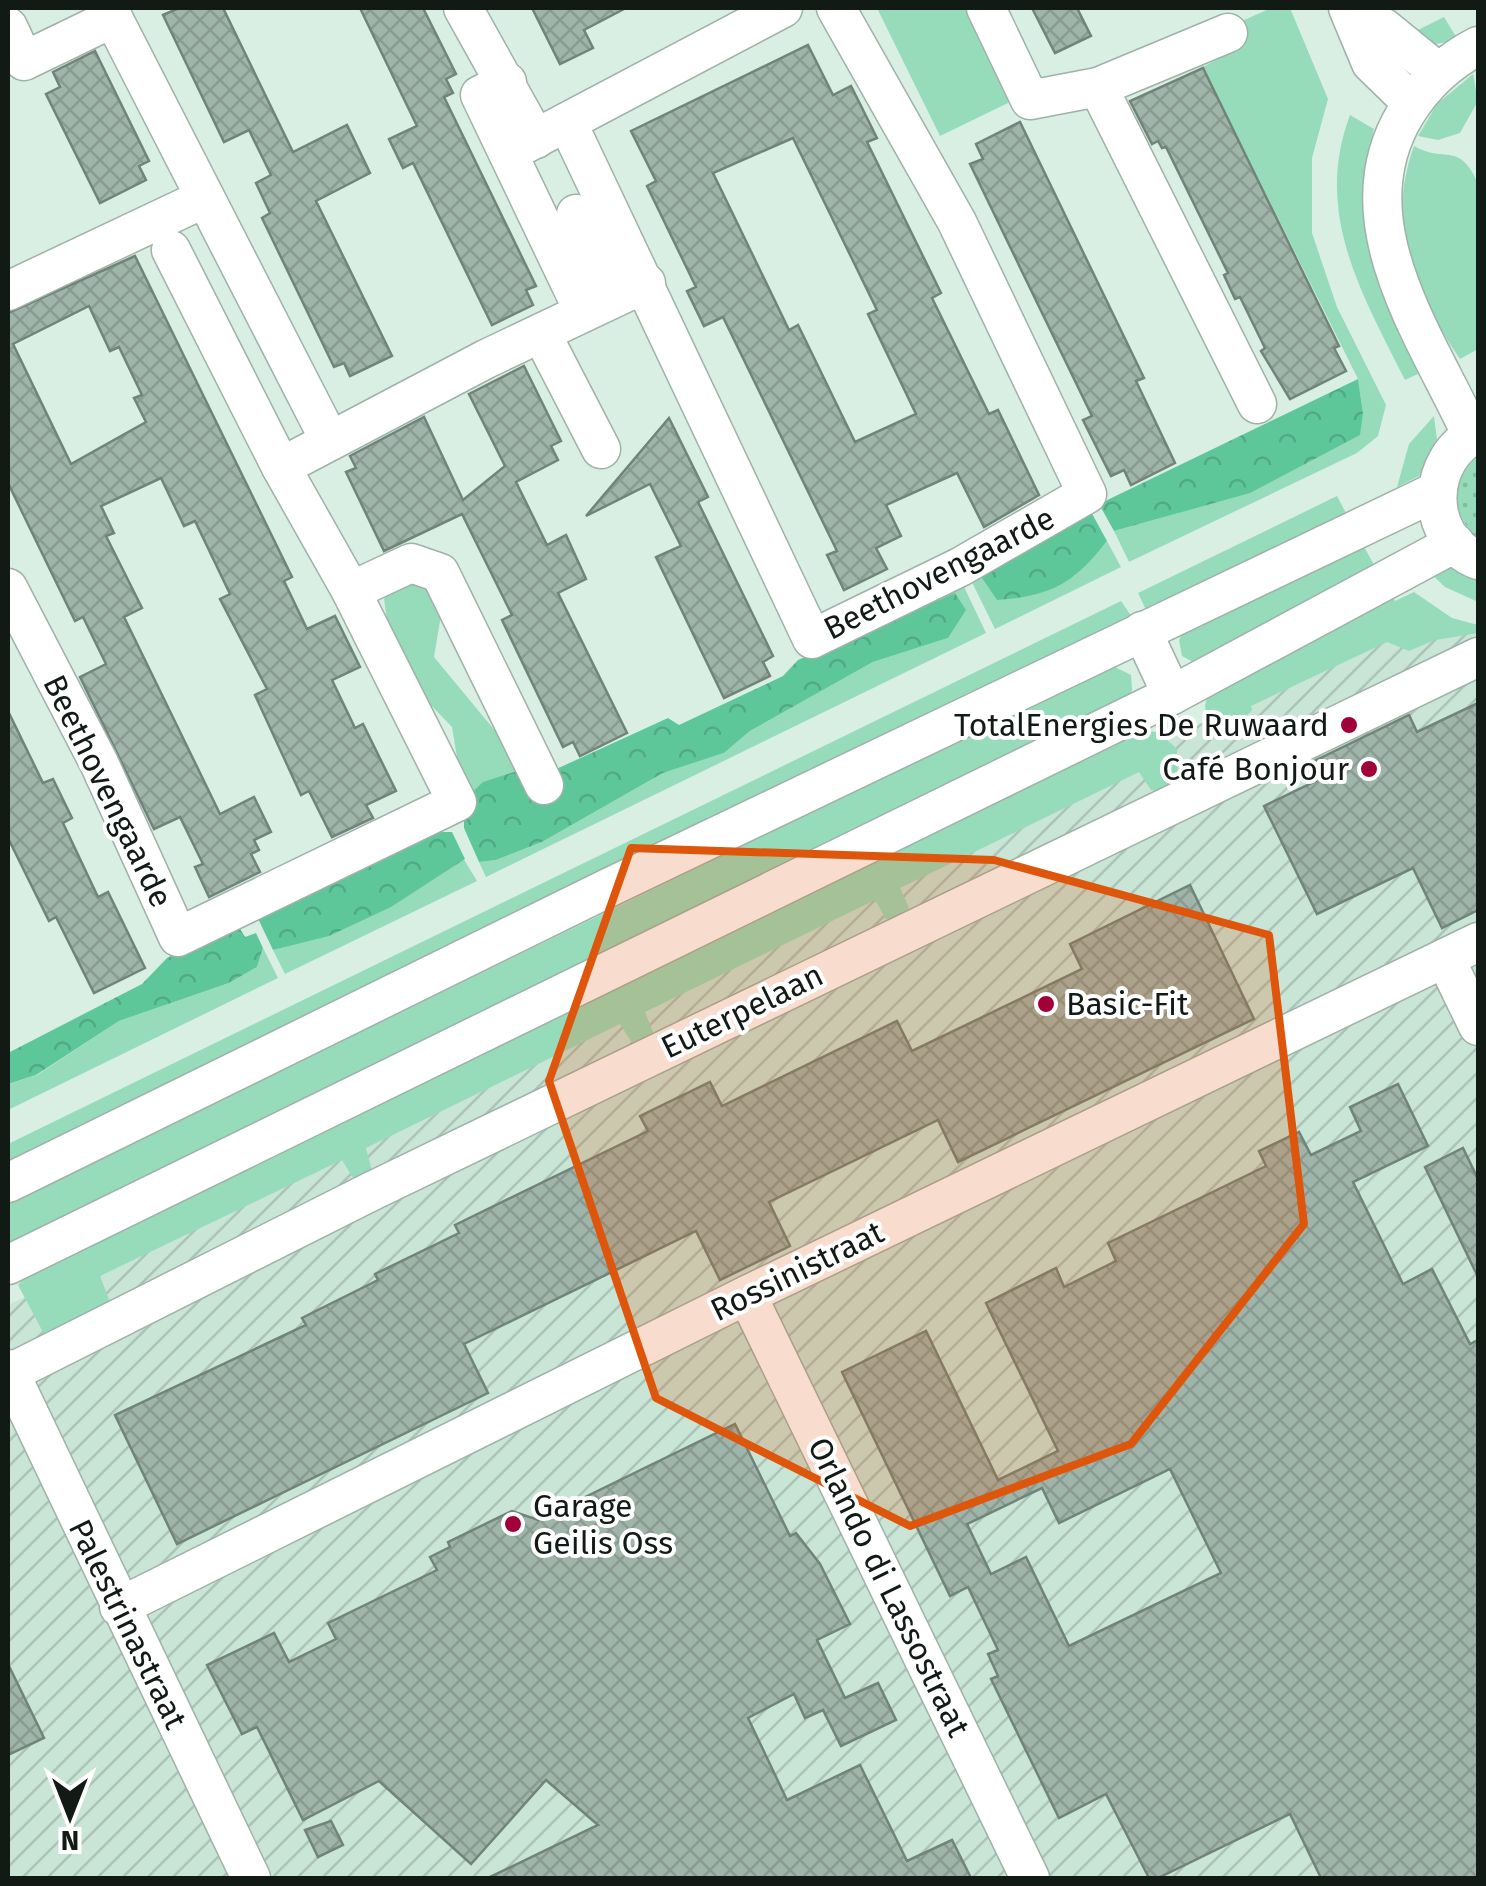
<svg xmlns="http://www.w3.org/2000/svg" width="1486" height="1886" font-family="'Fira Sans',sans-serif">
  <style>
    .industrial { fill: url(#industrial-furrows) }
    .green { fill: #96dcbb }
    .forest { fill: url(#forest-crowns) }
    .garden { fill: url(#garden-dots) }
    .building { fill: url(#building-cross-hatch); stroke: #71847a; stroke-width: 2.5; fill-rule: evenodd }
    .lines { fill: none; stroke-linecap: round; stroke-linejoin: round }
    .minor-casing { stroke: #9eb2a8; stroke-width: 41 }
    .minor { stroke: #fff; stroke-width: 38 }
    .marked { fill: #dd560c; fill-opacity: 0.2; stroke: #dd560c; stroke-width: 8; stroke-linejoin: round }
    .poi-dot { fill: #a10138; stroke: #fff; stroke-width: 4 }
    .labels { text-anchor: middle; stroke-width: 8; stroke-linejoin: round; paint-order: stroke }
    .street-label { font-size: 32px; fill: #121a16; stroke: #fff }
    .poi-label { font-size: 32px; fill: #121a16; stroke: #fff; text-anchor: end }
  </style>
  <defs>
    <pattern id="industrial-furrows" width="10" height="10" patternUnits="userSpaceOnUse" patternTransform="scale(2.5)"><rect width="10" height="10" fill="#c8e5d6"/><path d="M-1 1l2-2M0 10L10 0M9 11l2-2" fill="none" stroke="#abc4b7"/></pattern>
    <pattern id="forest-crowns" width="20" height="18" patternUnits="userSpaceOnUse" patternTransform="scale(2.5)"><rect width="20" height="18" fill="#5ec79a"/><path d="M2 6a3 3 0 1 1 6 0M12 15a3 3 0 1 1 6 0" fill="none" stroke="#51aa84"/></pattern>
    <pattern id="garden-dots" width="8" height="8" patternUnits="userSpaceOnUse" patternTransform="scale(2.5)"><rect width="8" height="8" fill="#96dcbb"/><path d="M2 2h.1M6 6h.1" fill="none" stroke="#80bca0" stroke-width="1.8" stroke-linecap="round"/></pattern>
    <pattern id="building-cross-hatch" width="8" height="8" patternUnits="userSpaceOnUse" patternTransform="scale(2.5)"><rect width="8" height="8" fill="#a0b5aa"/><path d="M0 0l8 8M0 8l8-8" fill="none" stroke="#899b92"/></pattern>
  </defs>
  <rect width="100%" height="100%" fill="#d9efe4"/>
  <polygon class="industrial" points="1413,620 1478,625 1478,1878 8,1878 8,1305"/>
  <g class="green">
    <polygon points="877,8 965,8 1010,102 940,136"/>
    <polygon points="1271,8 1290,8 1328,99 1312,158 1312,233 1337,307 1386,405 1378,436 1357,453 1129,562 1114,531 1178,513 1363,413 1358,379 1203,67 1228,54 1242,21"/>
    <polygon points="1444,17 1458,40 1430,45 1410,34"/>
    <polygon points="1473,74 1478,101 1460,133 1438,140 1418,136 1437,104"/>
    <path d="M1350,115L1374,129C1365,166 1362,201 1368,238L1416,358L1420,373L1405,380C1362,294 1313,213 1350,115Z"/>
    <path d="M1414,146C1446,164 1458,140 1478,183V349L1460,359C1414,292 1385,226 1414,146Z"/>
    <polygon points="1434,416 1437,440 1419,476 1397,487 1409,444"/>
    <polygon points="1337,496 1347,515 1147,612 1138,593"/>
    <path d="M1107,541L1121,567L995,629L966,570L981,575L998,599C1051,596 1074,584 1107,541Z"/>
    <polygon points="1362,543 1379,574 1197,664 1182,656 1179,640 1183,632"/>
    <polygon points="1455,567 1478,578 1478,602 1445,587 1427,570"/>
    <polygon points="958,574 986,633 486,877 479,862 496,860 542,842 663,773 724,753 750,731 873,662 948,638 837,642"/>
    <polygon points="396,582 427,583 441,615 434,657 506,744 520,770 464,800 452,727 423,697 390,641 384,599"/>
    <polygon points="1389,591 1395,601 1414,592 1452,618 1478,625 1478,633 1435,640 1409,651 1387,642 1251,706 1252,710 1229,736 1218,736 1208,728 1205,706 1208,693"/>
    <polygon points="1121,601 1132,617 8,1167 8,1144"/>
    <polygon points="1113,666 1131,675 1132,690 1126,701 8,1246 8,1203"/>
    <polygon points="1143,731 1158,732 1177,749 1178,776 1160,792 1151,790 1139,772 900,888 909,908 893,920 886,919 875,900 645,1012 653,1032 649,1042 634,1046 620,1024 366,1148 373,1175 355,1181 342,1160 100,1276 110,1302 45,1336 18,1285 28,1274"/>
    <path d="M463,858L477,881L285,974L273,950C349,931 399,901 463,858Z"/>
    <polygon points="263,948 278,978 8,1110 8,1084 37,1075 119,1021 229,983 257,967"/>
  </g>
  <g class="forest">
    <polygon points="1358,379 1363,413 1360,435 1250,493 1114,531 1099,504"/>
    <path d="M1090,510L1107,541C1074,584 1051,596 997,600L980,575Z"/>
    <polygon points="955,593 966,610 948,638 873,662 750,731 724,753 663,773 542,842 496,860 479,862 464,828 464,800 483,782 520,770 552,771 668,718 679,725 783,676 798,660"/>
    <polygon points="424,832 452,832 465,859 391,907 329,936 273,950 252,906"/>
    <polygon points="237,924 245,937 256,933 263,948 257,967 229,983 119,1021 36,1075 8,1084 8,1053 142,984 167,958"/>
  </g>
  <path class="garden" d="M1478,457V538C1450,515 1450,479 1478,457Z"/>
  <g class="building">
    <polygon points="179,8 223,8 293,152 347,125 370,173 316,201 392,356 350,376 344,363 334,367 262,218 270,213 256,183 271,175 249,130 224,142 163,15"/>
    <polygon points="360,8 423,8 456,74 446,79 453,93 444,97 536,286 526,290 533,305 492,325 413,163 403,168 389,139 417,126"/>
    <polygon points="532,8 626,8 584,30 593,48 560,64"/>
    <polygon points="1032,8 1077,8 1091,36 1055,53"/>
    <path d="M808,45L833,95L851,86L877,138L867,142L941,293L932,298L989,414L998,410L1039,495L984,527L957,473L886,505L901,536L876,548L887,569L844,590L827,555L837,551L723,317L704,326L687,291L696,287L647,186L656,181L631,131ZM793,138L877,310L868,314L916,414L855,442L798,325L789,330L713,173Z"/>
    <polygon points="95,51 149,161 139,166 146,180 100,203 46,94 60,87 53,72"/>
    <polygon points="1203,68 1339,346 1334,348 1346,371 1290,399 1261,351 1265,348 1240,297 1235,299 1224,275 1228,273 1166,147 1162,148 1158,141 1152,144 1130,101"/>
    <polygon points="1020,122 1144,378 1136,381 1175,463 1131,485 1124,470 1111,476 1083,420 1092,416 970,164 983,159 976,144"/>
    <path d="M135,256L292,577L284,581L307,629L335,616L360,667L332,680L355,728L363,724L396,791L366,805L373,818L332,837L309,791L301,795L255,695L267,689L220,599L230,594L195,521L184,526L161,478L101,506L114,533L106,536L142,608L124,617L220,814L254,797L271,832L254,840L259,850L251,854L260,872L209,897L195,867L203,864L180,817L154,829L80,677L106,664L83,617L75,621L8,483V313ZM89,306L110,351L119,347L142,395L134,398L146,422L71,464L13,344Z"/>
    <polygon points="524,366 561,441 551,446 558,460 516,482 547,545 566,535 586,579 558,593 627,733 580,756 573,742 563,747 502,620 512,615 462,514 384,551 346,472 356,468 350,456 424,417 463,500 505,466 469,394"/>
    <polygon points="669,418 708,497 698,502 773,656 763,662 770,676 724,698 656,557 681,546 650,484 586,516"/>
    <polygon points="1478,703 1478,910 1442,928 1413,868 1317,914 1264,806 1316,781 1308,764 1409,715 1417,732"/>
    <polygon points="8,711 43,783 53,779 72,818 63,823 98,897 108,892 145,968 94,993 56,917 49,921 8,838"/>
    <polygon points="1190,885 1254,1019 958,1162 938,1120 769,1202 790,1246 720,1280 696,1231 464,1344 488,1393 177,1544 115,1415 306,1325 302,1318 378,1280 375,1274 459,1233 455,1225 648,1131 640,1116 710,1082 722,1106 897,1021 912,1051 1082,969 1070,944"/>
    <path d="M1398,1084L1428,1146L1353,1182L1403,1284L1432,1269L1470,1344L1478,1340V1878H1321L1290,1814L1158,1878H1149L1106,1794L1059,1818L991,1679L998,1676L988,1654L998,1650L968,1587L950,1596L842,1372L926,1331L998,1480L1058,1451L986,1303L1056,1268L1064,1287L1116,1261L1108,1243L1266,1166L1259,1151L1299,1132L1311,1155L1361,1131L1350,1107ZM1170,1469L1221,1573L1069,1646L1026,1557L991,1574L967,1524L1042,1488L1059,1523Z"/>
    <polygon points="1463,1148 1478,1179 1478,1277 1425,1167"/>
    <polygon points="735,1424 790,1536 796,1533 820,1564 850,1624 817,1640 845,1698 878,1683 896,1720 841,1746 823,1710 805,1718 794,1694 748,1718 787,1800 860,1765 907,1861 952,1840 971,1878 488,1878 598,1825 546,1780 471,1864 379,1781 303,1820 257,1727 242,1734 207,1665 274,1633 289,1662 336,1639 328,1623 437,1570 430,1557 450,1547 448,1542 512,1511 538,1520"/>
    <polygon points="8,1664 44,1738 8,1755"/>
    <polygon points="331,1821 343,1845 318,1857 305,1830"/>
  </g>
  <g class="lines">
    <defs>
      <g id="minor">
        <polyline points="108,8 329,439"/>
        <polyline points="463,8 536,139"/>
        <polyline points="986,8 1030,100 1098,87 1228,33"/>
        <polyline points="1348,8 1371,63 1412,103"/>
        <polyline points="1351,11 1384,28 1438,72"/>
        <polyline points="8,27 24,61 113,18"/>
        <polyline points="507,82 480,95 583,310"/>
        <polyline points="1098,87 1257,404"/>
        <polyline points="568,124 812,639 960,567 1087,494 957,222 836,8"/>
        <polyline points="508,153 783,8"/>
        <polyline points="576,214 614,297"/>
        <polyline points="171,250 281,467"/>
        <polyline points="8,291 205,198"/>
        <polyline points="541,333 601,449"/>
        <path d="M1478,433C1426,456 1422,538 1478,560"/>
        <path d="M1472,436C1427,337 1340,220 1406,113C1424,84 1447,62 1478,46"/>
        <polyline points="8,588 99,763 178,937 457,802 351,591 281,467 486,359 646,283"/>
        <polyline points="351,591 411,563 440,573 544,785"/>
        <polyline points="1142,631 1172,695"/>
        <polyline points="1445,958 1478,1026"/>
        <polyline points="8,1183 608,888 1437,491"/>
        <polyline points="8,1265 1172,695 1455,543"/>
        <polyline points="747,1295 1030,1878"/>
        <polyline points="8,1369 251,1878"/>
        <polyline points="10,1373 372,1191 1478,657"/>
        <polyline points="119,1607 747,1295 1478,942"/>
      </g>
    </defs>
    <use href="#minor" class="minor-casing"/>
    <use href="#minor" class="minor"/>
  </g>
  <path class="marked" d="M631,848L994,860L1269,935L1304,1224L1131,1444L910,1526L656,1398L549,1081Z"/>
  <g class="poi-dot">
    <circle cx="1349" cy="725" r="10"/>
    <circle cx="1369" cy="769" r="10"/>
    <circle cx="1046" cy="1004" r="10"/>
    <circle cx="513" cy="1524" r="10"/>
  </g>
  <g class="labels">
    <g class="street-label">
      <text transform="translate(939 573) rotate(-27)" y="11">Beethovengaarde</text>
      <text transform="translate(108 791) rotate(64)" y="11">Beethovengaarde</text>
      <text transform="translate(742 1011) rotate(-26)" y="11">Euterpelaan</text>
      <text transform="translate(797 1271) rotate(-26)" y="11">Rossinistraat</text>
      <text transform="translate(889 1587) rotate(64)" y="11">Orlando di Lassostraat</text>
      <text transform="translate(128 1624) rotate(64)" y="11">Palestrinastraat</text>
    </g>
    <g class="poi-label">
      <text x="1329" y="736">TotalEnergies De Ruwaard</text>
      <text x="1349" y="780">Café Bonjour</text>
      <text x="1066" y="1015" text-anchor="start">Basic-Fit</text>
      <text x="533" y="1517" text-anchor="start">Garage<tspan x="533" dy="37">Geilis Oss</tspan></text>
    </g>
  </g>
  <rect width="1486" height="1886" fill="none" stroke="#121a16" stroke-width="20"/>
  <g transform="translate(70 1816) rotate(180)" stroke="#ffffff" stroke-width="8" paint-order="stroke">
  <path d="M0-8L18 38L0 25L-18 38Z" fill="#121a16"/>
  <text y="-15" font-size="28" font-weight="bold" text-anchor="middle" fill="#121a16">N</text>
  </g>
</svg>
